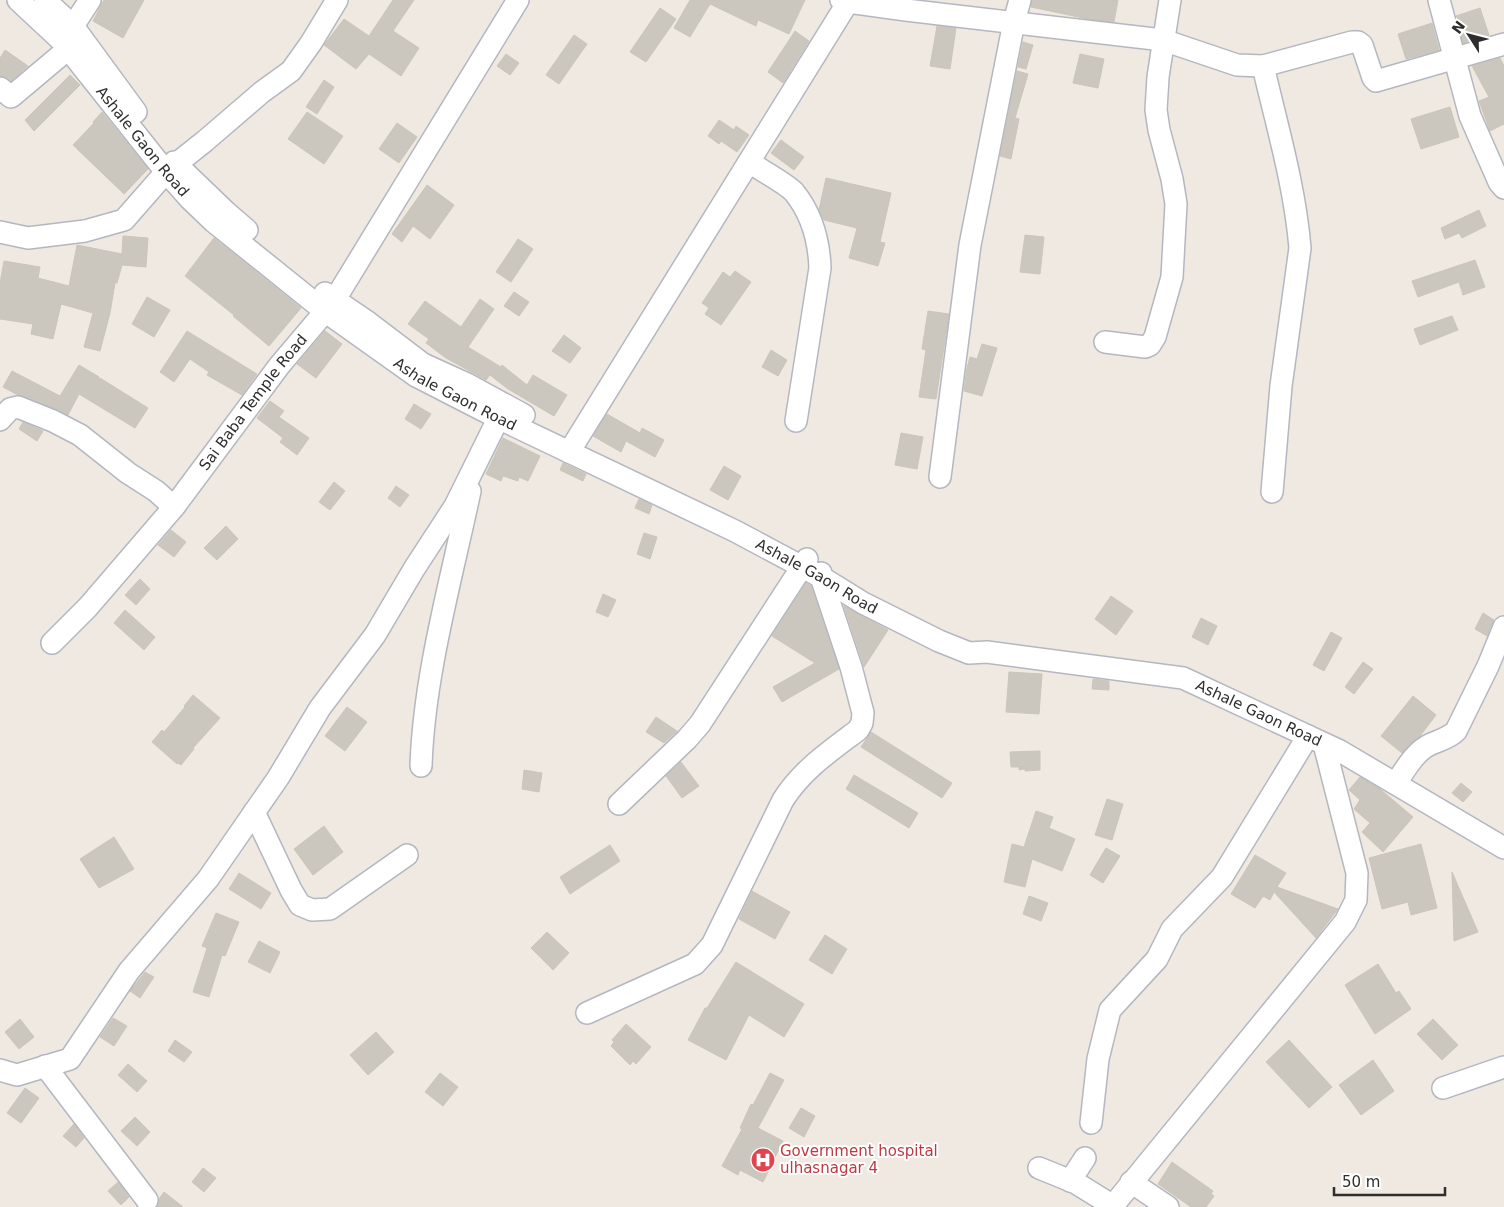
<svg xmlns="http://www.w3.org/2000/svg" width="1504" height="1207" font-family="'DejaVu Sans',sans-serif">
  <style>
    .building { fill: #cbc7bf; stroke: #cbc5ba }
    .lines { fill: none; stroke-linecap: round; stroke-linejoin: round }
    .minor-casing { stroke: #b4b7c1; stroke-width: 24 }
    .minor { stroke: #fff; stroke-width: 21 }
    .labels { text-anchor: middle; stroke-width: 4; stroke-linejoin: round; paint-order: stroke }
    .street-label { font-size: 15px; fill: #2e2e2e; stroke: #fff }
    .health-label { font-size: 15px; fill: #be3a42; stroke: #fff; text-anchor: start }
  </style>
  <rect width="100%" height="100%" fill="#efe9e1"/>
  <g class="building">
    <polygon points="104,0 144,0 123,38 93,21"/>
    <polygon points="393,0 414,0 393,31 419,48 401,76 369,54 356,69 324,45 344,19 369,36"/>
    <polygon points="690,0 805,0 789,34 758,20 756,26 710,4 690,37 674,28"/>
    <polygon points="1032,0 1118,0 1114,22 1088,19 1031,7"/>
    <polygon points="660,8 676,19 646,62 630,52"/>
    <polygon points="1480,8 1489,35 1463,43 1456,16"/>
    <polygon points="1432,23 1439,50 1406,59 1398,34"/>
    <polygon points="937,26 956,28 950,69 930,66"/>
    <polygon points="795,31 809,41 783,83 768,72"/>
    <polygon points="574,35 587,44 559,84 546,75"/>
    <polygon points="1023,42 1033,45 1026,69 1018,67"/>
    <polygon points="5,50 28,66 11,81 0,76 0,58"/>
    <polygon points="506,54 519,63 510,75 497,66"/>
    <polygon points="1080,54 1104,59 1098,88 1073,83"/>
    <polygon points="1500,58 1504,66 1504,124 1490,131 1479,101 1489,97 1472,66"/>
    <polygon points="1017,71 1028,74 1015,118 1019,119 1011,159 1000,156"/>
    <polygon points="70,75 80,85 34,131 25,120"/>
    <polygon points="324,80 334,87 317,114 306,107"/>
    <polygon points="1450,107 1459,137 1421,149 1411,119"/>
    <polygon points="102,112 148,169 124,194 73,145 94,123 93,122"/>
    <polygon points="307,112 343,136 324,164 288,139"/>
    <polygon points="719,120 734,130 736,126 749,135 737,152 721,141 719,144 708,136"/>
    <polygon points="397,123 417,137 399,163 379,149"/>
    <polygon points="781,140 804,157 794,170 771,153"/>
    <polygon points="826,178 891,193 880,242 885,243 878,266 849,258 857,228 824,220 819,210"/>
    <polygon points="427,185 454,205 430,239 413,226 402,242 392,234"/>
    <polygon points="1479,210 1486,226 1462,238 1459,233 1445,239 1441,228"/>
    <polygon points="1025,235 1044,237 1040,274 1020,272"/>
    <polygon points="123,236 148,238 146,267 122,265 117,283 115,283 110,313 100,351 84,347 93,313 61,304 53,339 31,334 33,324 0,319 0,283 4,261 40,267 38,278 69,286 77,245 122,254"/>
    <polygon points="214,238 301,308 269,346 233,316 234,315 185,276"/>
    <polygon points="518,239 533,249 511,282 496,272"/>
    <polygon points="1475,260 1485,287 1463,295 1459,282 1418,297 1412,281"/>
    <polygon points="735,271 751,282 721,325 705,314 709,308 702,303 723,272 730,277"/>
    <polygon points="514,292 529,302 519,316 504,306"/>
    <polygon points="147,297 170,310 154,337 132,324"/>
    <polygon points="480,299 494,309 468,347 501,367 502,365 527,385 533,375 567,395 554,416 508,389 490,375 486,380 446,358 426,343 429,339 408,324 425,301 461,327"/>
    <polygon points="928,311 949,314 936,399 919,397 926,350 922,349"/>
    <polygon points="1452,316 1458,330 1420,345 1414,329"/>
    <polygon points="187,331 257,374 242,395 207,375 209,372 190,359 174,382 160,372"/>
    <polygon points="325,331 342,344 316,378 297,364"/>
    <polygon points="564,335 581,348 570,363 552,351"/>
    <polygon points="982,344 997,348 982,396 964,391 967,368 970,357 977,359"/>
    <polygon points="771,350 787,360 778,376 762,367"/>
    <polygon points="79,365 99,377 98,382 100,378 148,408 135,428 79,394 68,415 18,395 3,387 12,371 60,396"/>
    <polygon points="270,401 284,411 279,417 309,438 297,455 280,442 283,438 257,418"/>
    <polygon points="414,404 431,414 421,429 405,419"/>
    <polygon points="607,414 640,433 642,428 664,440 655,457 626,441 621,452 593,436"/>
    <polygon points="23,422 43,431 37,441 19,429"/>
    <polygon points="901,433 923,437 917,469 895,465"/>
    <polygon points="503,438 540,456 528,481 519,477 518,481 503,476 501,481 486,474"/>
    <polygon points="563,463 586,474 583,481 560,470"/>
    <polygon points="724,466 741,476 728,500 710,490"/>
    <polygon points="334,482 345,491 330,510 319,502"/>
    <polygon points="396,486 409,495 400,507 388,498"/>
    <polygon points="639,499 652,505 649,514 635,508"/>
    <polygon points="226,526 238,539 217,560 204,548"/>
    <polygon points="171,530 186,542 174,557 158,545"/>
    <polygon points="644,533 657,537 650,559 637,554"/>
    <polygon points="140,579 150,589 136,605 125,595"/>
    <polygon points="806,583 811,586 839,669 782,702 773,687 815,663 772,636"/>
    <polygon points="603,594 616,600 608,617 596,612"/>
    <polygon points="1111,596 1133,611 1116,635 1095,619"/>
    <polygon points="844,606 888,630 864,667 863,663"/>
    <polygon points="125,610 155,637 144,650 114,623"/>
    <polygon points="1483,613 1494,620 1487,636 1475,629"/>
    <polygon points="1201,618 1217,626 1208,645 1192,637"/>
    <polygon points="1331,632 1342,638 1324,671 1313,665"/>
    <polygon points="1363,662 1373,669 1354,694 1345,687"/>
    <polygon points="1009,672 1042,674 1039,714 1006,712"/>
    <polygon points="1093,679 1109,681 1109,690 1092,689"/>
    <polygon points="193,695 220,718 193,748 194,749 181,765 178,763 177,764 152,742 162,730 164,732 185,707 184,706"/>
    <polygon points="1413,696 1436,715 1420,736 1402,753 1381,736"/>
    <polygon points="347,707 367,722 345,751 325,736"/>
    <polygon points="656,717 677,731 664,743 646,732"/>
    <polygon points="871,732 952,783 942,798 861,747"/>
    <polygon points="1040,751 1040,770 1025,771 1025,769 1019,770 1019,767 1011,767 1010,752"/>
    <polygon points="681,762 699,786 682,798 666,776"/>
    <polygon points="524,770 542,773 539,792 522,789"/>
    <polygon points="854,775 918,813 909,828 846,789"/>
    <polygon points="1360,777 1380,789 1413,817 1383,852 1362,832 1370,823 1354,809 1360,800 1349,790"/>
    <polygon points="1461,783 1472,792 1463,802 1452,793"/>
    <polygon points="1107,799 1123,804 1112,840 1095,835"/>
    <polygon points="1036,811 1053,817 1049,828 1075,839 1062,871 1032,859 1025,887 1004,882 1012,844 1024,847"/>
    <polygon points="324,826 343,852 313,875 294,849"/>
    <polygon points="114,837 134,869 99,888 80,859"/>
    <polygon points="1421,844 1437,908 1411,915 1408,902 1382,909 1369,858"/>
    <polygon points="610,845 620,861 570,894 560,877"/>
    <polygon points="1106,848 1120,856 1103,883 1090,875"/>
    <polygon points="1255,855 1286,873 1277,887 1338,909 1316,938 1274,892 1270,900 1263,896 1255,908 1231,894"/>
    <polygon points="1452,872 1478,932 1454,941"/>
    <polygon points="239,873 271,893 261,909 229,889"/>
    <polygon points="752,891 790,912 775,939 739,919"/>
    <polygon points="1029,896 1048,903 1041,921 1023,914"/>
    <polygon points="216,913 239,922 225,956 222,955 209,997 193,992 207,948 202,946"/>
    <polygon points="547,932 569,953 553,970 531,948"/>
    <polygon points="825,935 847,949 832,974 809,960"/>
    <polygon points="259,941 280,952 270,973 248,962"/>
    <polygon points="736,962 804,1004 784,1037 749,1015 726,1060 688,1040 705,1008 707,1008"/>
    <polygon points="1378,964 1396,993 1399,991 1411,1009 1375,1034 1345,985"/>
    <polygon points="145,972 154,977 140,998 130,991"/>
    <polygon points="113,1018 127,1026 114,1046 100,1037"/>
    <polygon points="20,1019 34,1037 19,1049 5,1032"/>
    <polygon points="1433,1019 1458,1045 1442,1060 1417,1034"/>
    <polygon points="626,1024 651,1047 636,1064 633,1061 630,1065 611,1046 614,1042 612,1040"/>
    <polygon points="376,1032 394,1052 368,1075 350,1055"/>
    <polygon points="175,1040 192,1052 184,1062 168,1051"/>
    <polygon points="1289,1040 1332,1087 1309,1108 1266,1062"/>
    <polygon points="1373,1060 1394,1091 1361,1115 1339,1085"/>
    <polygon points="128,1064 147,1081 137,1092 118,1075"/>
    <polygon points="440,1073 458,1087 443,1106 425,1092"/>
    <polygon points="770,1073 784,1080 758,1128 783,1141 763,1182 740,1170 738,1175 722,1166 742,1129 740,1128 751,1104 753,1105"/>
    <polygon points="25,1088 39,1098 21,1123 7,1113"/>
    <polygon points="801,1108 815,1116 804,1137 789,1128"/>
    <polygon points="135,1117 150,1132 137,1146 121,1131"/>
    <polygon points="74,1124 84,1138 76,1147 63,1136"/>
    <polygon points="1172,1162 1213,1191 1211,1194 1214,1196 1206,1207 1191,1207 1158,1184"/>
    <polygon points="203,1168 216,1178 204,1192 192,1182"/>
    <polygon points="118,1182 129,1197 121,1205 108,1191"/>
    <polygon points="164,1192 183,1207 157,1207 159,1199"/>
  </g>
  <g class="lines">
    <defs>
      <g id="minor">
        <path id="s1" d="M18,0L62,41L166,172L190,199L214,222L326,312L416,376L498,418L735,531L821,577L863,603L939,641L969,653L987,652L1183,678L1340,751L1504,848"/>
        <polyline points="45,0 73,26 136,112"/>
        <polyline points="1439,0 1470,116 1499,182 1504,188"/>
        <polyline points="848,2 906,10 1163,40 1237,65 1263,66 1352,42 1358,42 1362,45 1373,78 1376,81 1504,44"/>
        <polyline points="73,26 90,0"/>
        <path d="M1263,66C1277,126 1295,187 1300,248L1281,386L1272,492"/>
        <polyline points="0,88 11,97 68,49"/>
        <polyline points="174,162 226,212 247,230"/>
        <path d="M749,162C759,169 787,184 794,192C811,213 819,241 820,268L796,421"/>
        <polyline points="0,232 28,238 85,231 124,220 166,172 205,141 262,92 291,71 311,43 337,0"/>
        <polyline points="325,293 369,323 423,364 467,384 524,415"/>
        <polyline points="1105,342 1145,347 1150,345 1155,337 1172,277 1176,204 1172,179 1159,130 1156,110 1158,77 1170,0"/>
        <polyline points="0,420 10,409 18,407 53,421 80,435 128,473 156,491 174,507"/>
        <polyline points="569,452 848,2 841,0"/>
        <polyline points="940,477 970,245 1014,22 1020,0"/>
        <path id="s2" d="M52,643L88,607L174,507L279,366L334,301L518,0"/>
        <path d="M421,766C424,675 451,581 470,491"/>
        <path d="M1396,783C1405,770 1415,751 1431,744C1440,740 1449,738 1456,731L1488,666L1504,627"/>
        <polyline points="619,804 687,739 700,724 807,559"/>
        <polyline points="254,812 291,890 300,905 312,910 330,909 407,855"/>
        <path d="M587,1013L695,964L712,945L783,800C802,770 830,751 858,730L862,723L863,713L851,667L821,577V573"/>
        <polyline points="45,1066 147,1200"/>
        <polyline points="0,1070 17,1075 70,1059 129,971 208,879 278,778 320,708 375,635 414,569 455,506 505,405"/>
        <polyline points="1443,1088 1504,1067"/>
        <polyline points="1091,1123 1098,1059 1110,1010 1157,959 1172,929 1222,877 1308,736"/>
        <polyline points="1039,1168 1076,1183 1113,1206"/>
        <polyline points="1070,1181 1085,1158"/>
        <polyline points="1131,1182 1168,1207"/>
        <polyline points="1112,1207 1345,922 1356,900 1357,873 1324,744"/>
      </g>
    </defs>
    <use href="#minor" class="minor-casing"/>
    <use href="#minor" class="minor"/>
  </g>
  <defs>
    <symbol id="hospital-disc" viewBox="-11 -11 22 22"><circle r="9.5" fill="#e0444e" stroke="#fff"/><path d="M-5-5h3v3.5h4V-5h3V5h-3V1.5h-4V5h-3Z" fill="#fff"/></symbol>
  </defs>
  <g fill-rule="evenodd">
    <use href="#hospital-disc" x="749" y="1146" width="28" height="28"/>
  </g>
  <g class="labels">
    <g class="street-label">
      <text dy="5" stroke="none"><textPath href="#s1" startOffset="189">Ashale Gaon Road</textPath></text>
      <text dy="5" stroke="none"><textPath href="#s1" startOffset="594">Ashale Gaon Road</textPath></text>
      <text dy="5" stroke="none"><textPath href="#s2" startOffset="314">Sai Baba Temple Road</textPath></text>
      <text dy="5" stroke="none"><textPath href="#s1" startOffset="999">Ashale Gaon Road</textPath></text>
      <text dy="5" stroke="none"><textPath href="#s1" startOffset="1469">Ashale Gaon Road</textPath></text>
    </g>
    <g class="health-label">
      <text x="780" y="1156">Government hospital<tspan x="780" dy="17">ulhasnagar 4</tspan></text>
    </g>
  </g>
  <g transform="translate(1469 35) rotate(306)" stroke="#ffffff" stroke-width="4" paint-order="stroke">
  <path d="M0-4L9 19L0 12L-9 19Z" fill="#2e2e2e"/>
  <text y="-8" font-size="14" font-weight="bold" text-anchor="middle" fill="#2e2e2e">N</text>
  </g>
  <path d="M1334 1187v8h111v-8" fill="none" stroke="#2e2e2e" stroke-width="2.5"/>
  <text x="1342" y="1187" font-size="15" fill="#2e2e2e" stroke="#ffffff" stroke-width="4" paint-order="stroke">50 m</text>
</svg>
